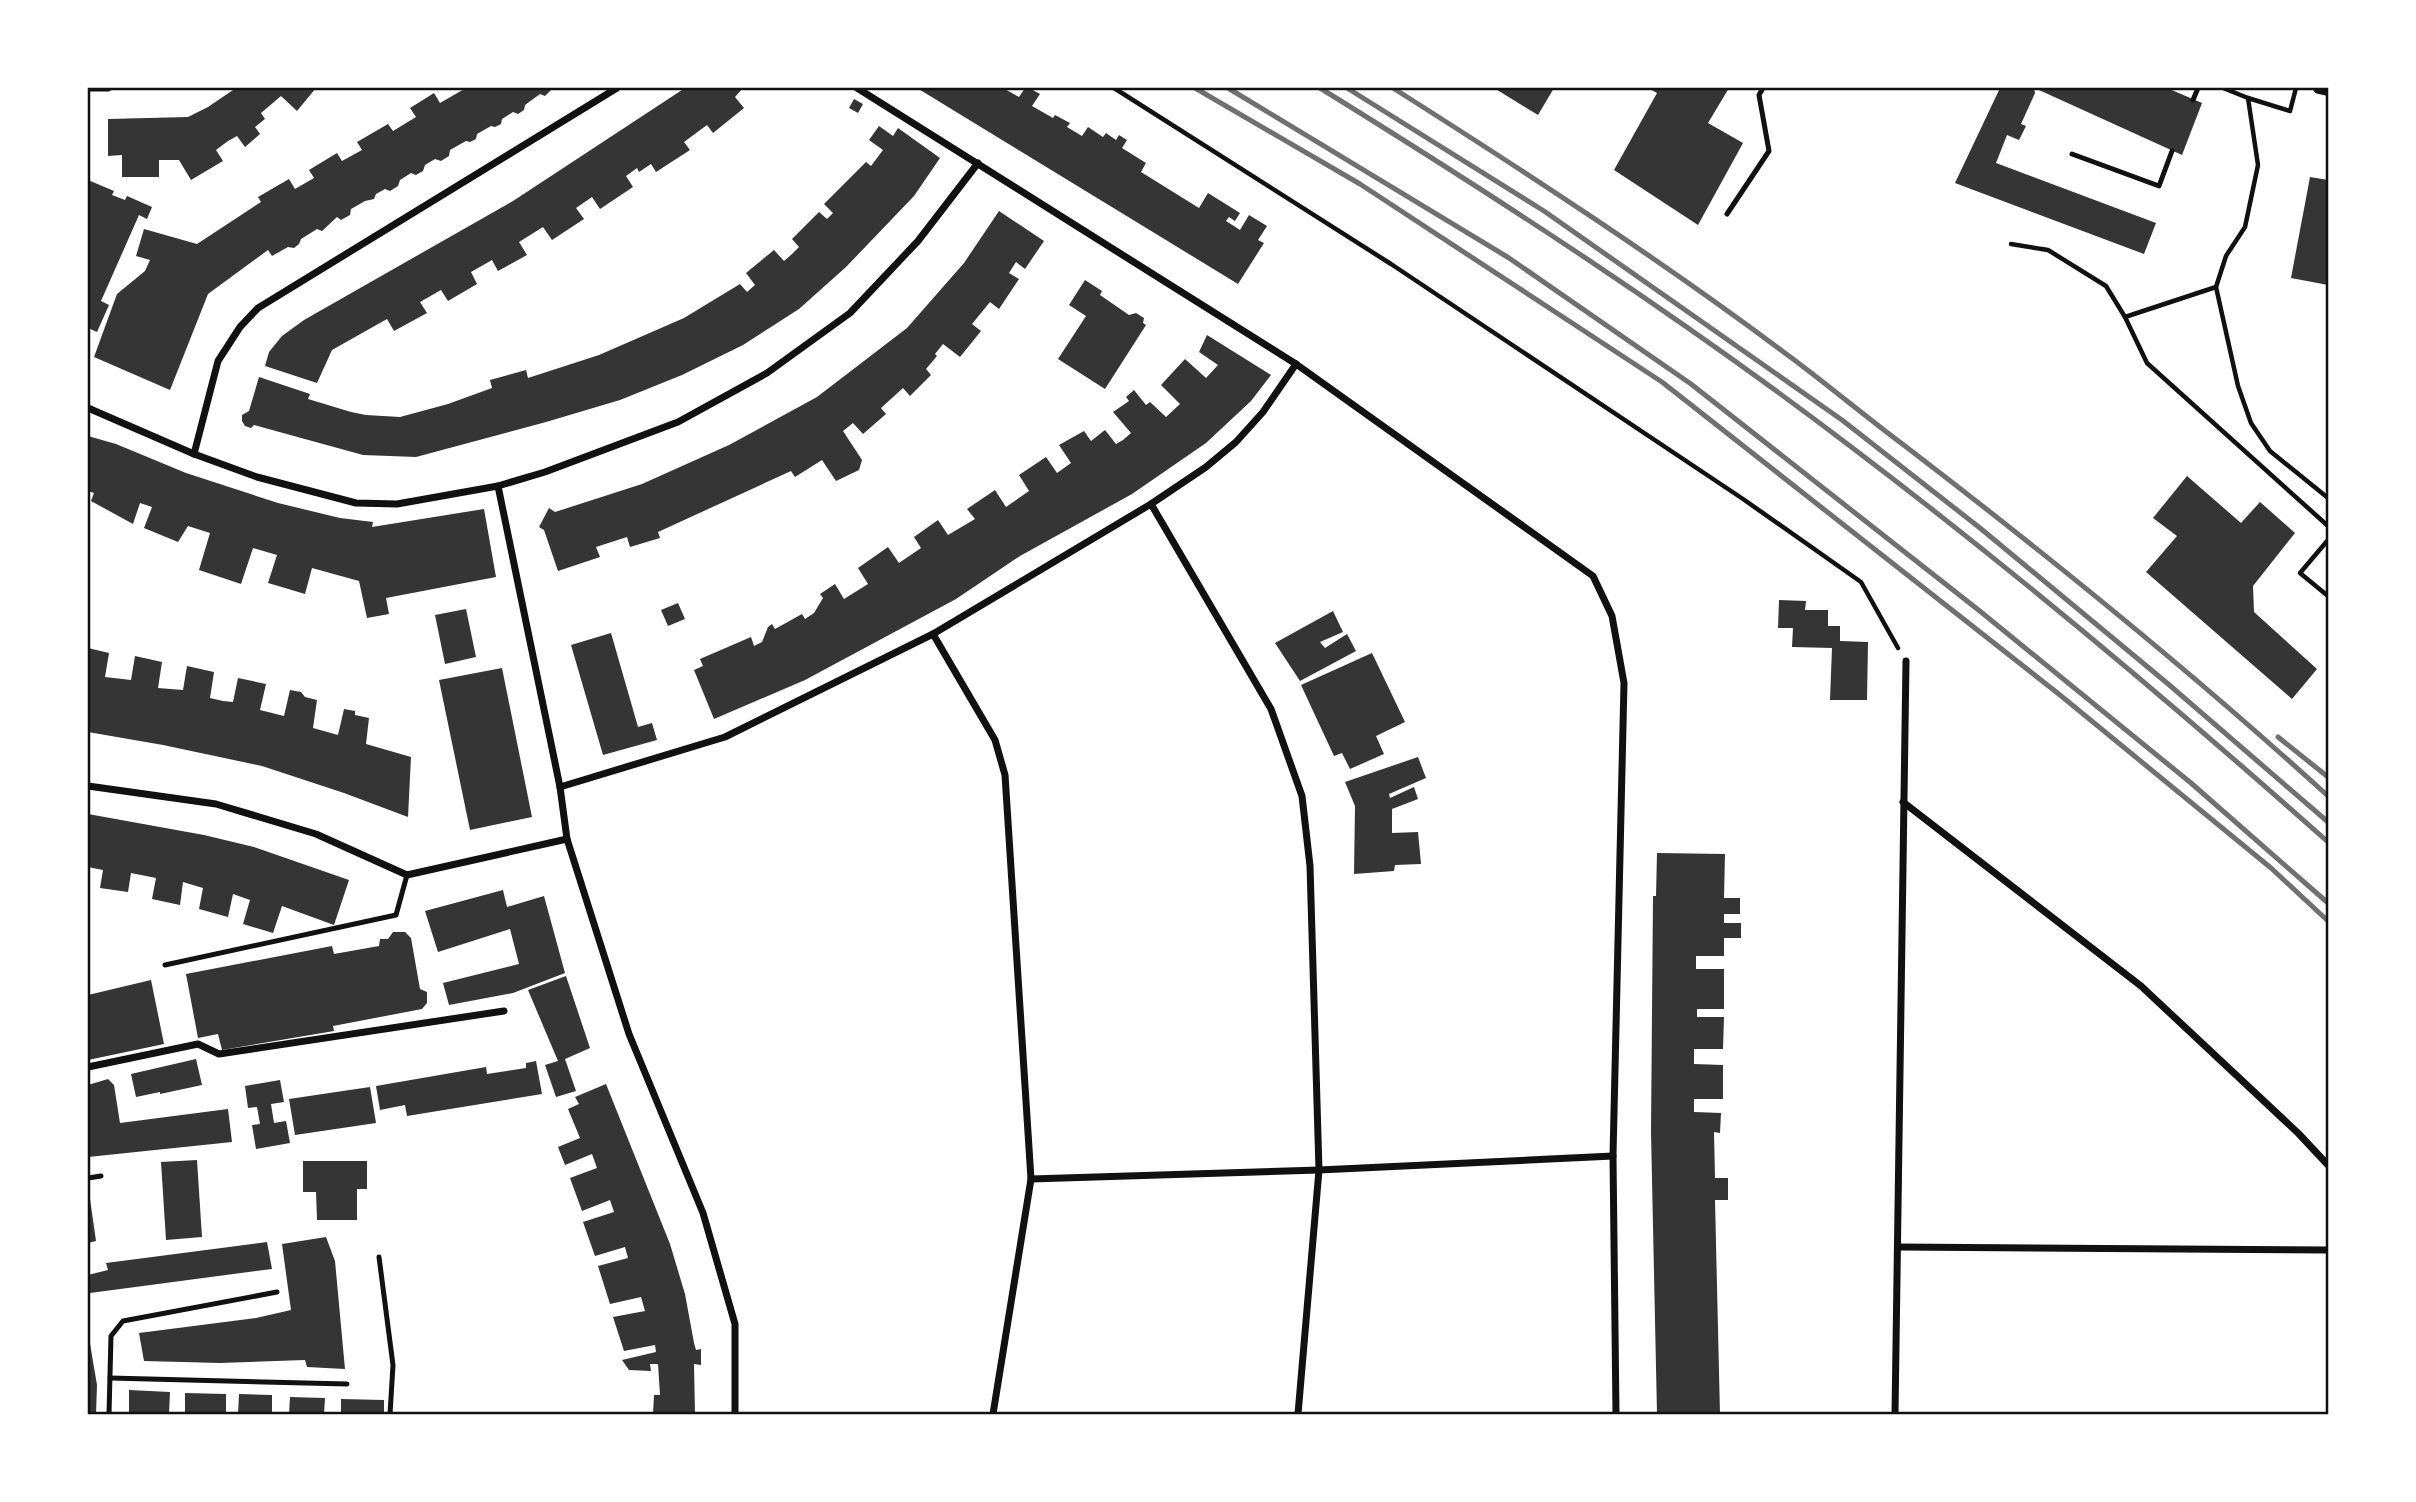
<svg xmlns="http://www.w3.org/2000/svg" width="2416" height="1502" font-family="Raleway,sans-serif">
  <style>
    .building { fill: #353535 }
    .lines { fill: none; stroke-linecap: round; stroke-linejoin: round }
    .path { stroke: #111; stroke-width: 4.5 }
    .service { stroke: #111; stroke-width: 5 }
    .minor { stroke: #111; stroke-width: 7 }
    .tertiary { stroke: #111; stroke-width: 12 }
    .rail { stroke: #707070; stroke-width: 5 }
    .neatline { fill: none; stroke: #111; stroke-width: 2.5 }
  </style>
  <rect width="100%" height="100%" fill="#fff"/>
  <g class="building">
    <polygon points="236,88 316,88 297,111 281,96 261,113 265,119 255,127 260,134 245,147 237,136 228,141 216,150 223,161 191,180 179,160 159,160 159,177 122,177 122,155 108,156 108,119 188,117 208,107"/>
    <polygon points="466,88 553,88 545,96 540,94 525,105 524,110 518,114 513,112 502,119 501,124 495,127 491,126 477,134 476,139 470,142 466,141 450,150 449,156 441,161 435,159 425,165 423,171 416,175 411,173 400,180 398,186 390,191 385,189 376,194 374,199 365,201 351,209 350,215 341,220 337,217 322,231 317,229 301,239 299,244 294,248 288,247 272,256 268,250 208,294 170,390 94,357 117,294 145,271 150,260 136,256 144,229 197,244 261,202 258,197 289,179 295,189 314,178 309,170 337,153 342,161 362,150 357,142 388,124 393,131 416,117 410,108 434,93 440,103"/>
    <polygon points="685,88 743,88 735,97 744,108 713,133 707,125 684,142 690,150 656,172 651,164 639,172 637,168 626,176 633,187 600,209 592,197 576,208 584,219 552,240 543,227 519,242 527,255 498,271 492,260 471,272 477,284 448,301 441,290 420,302 427,313 394,331 387,319 332,350 317,383 265,366 269,352 282,336 304,320 513,201"/>
    <polygon points="917,88 1003,88 1019,97 1025,88 1029,88 1040,94 1032,106 1053,118 1055,115 1070,123 1067,127 1082,136 1088,127 1103,137 1106,133 1116,140 1119,135 1127,140 1122,148 1146,163 1141,172 1199,208 1208,193 1240,213 1235,221 1229,217 1226,221 1240,230 1249,215 1267,226 1258,240 1264,243 1238,284"/>
    <polygon points="1494,88 1554,88 1538,115"/>
    <polygon points="1648,88 1729,88 1708,123 1743,143 1698,225 1614,170 1657,93"/>
    <polygon points="2000,88 2034,88 2035,93 2021,124 2026,126 2019,140 2007,135 1996,163 2156,223 2144,254 1955,183"/>
    <polygon points="2041,88 2167,88 2202,103 2182,155 2039,90"/>
    <polygon points="854,99 863,104 858,113 849,108"/>
    <polygon points="879,126 893,136 898,128 940,158 914,196 846,267 799,309 743,345 682,375 620,400 546,422 416,457 363,455 254,425 251,428 245,426 242,421 242,415 249,411 259,377 310,394 308,399 351,412 366,415 400,417 448,404 492,388 490,380 526,370 528,378 599,355 684,318 740,284 747,292 755,285 746,273 774,250 784,261 792,254 799,247 792,239 819,212 827,219 833,213 824,204 866,162 871,166 883,150 869,140"/>
    <polygon points="2310,177 2328,180 2328,285 2291,278"/>
    <polygon points="88,180 114,191 112,195 125,200 127,196 152,207 147,219 139,215 101,301 109,305 97,332 88,328"/>
    <polygon points="999,211 1044,241 1025,269 1016,262 1009,273 1019,279 999,309 990,302 972,324 981,331 960,357 943,344 935,354 937,356 926,369 931,375 910,396 903,388 881,408 886,414 863,434 853,423 843,431 862,460 859,470 836,481 822,460 795,477 791,471 658,532 660,538 630,547 627,537 596,547 600,557 558,571 544,530 539,527 549,508 555,512 642,484 729,445 817,397 907,328 964,263"/>
    <polygon points="1085,280 1102,291 1100,295 1129,315 1136,313 1144,318 1143,323 1146,325 1105,389 1058,359 1086,316 1069,305"/>
    <polygon points="1207,335 1271,375 1251,401 1206,443 1132,494 1020,556 956,599 805,680 714,719 694,670 703,666 700,659 751,637 754,646 762,642 768,627 772,624 775,629 802,614 805,619 814,613 823,598 820,594 835,584 844,599 868,584 858,568 888,547 899,563 921,548 914,537 938,520 948,535 975,519 967,509 995,490 1006,507 1029,491 1019,475 1046,457 1057,473 1071,463 1059,445 1084,431 1091,441 1105,430 1116,444 1123,440 1131,433 1113,412 1129,401 1126,397 1134,390 1146,405 1150,402 1166,417 1180,404 1161,385 1185,359 1206,378 1218,365 1199,352"/>
    <polygon points="88,436 116,444 186,473 278,503 340,518 373,522 372,527 484,509 496,577 386,598 389,614 367,618 359,581 312,568 305,594 285,588 268,583 277,555 253,548 241,584 199,570 210,533 188,526 178,542 144,528 152,507 140,503 133,524 91,501 94,493 88,491"/>
    <polygon points="2187,476 2241,523 2260,502 2295,533 2253,586 2254,612 2317,669 2292,699 2146,572 2177,536 2153,518"/>
    <polygon points="1779,600 1806,601 1805,610 1828,610 1828,626 1840,626 1840,641 1868,642 1867,700 1830,700 1832,648 1792,647 1793,628 1778,628"/>
    <polygon points="678,603 685,619 668,626 661,610"/>
    <polygon points="466,609 476,657 445,664 435,615"/>
    <polygon points="1333,611 1343,632 1320,642 1325,648 1347,634 1356,651 1300,681 1275,643"/>
    <polygon points="611,633 638,727 652,723 657,740 603,755 571,645"/>
    <polygon points="88,648 109,653 105,677 131,680 135,656 162,662 158,688 183,690 187,666 214,672 210,698 223,701 233,702 238,678 266,684 260,710 284,716 290,690 301,692 305,697 317,700 313,728 338,735 344,709 355,711 355,715 369,718 366,744 411,757 408,817 344,793 262,766 163,745 88,732"/>
    <polygon points="1372,653 1405,722 1376,736 1384,754 1350,769 1342,753 1334,756 1301,685"/>
    <polygon points="502,668 532,817 470,830 439,680"/>
    <polygon points="1418,757 1426,778 1389,794 1390,798 1414,787 1418,799 1392,809 1392,833 1418,832 1421,864 1395,865 1394,871 1354,874 1355,806 1345,782"/>
    <polygon points="88,814 204,835 254,847 349,880 334,925 282,906 273,933 243,924 250,900 233,894 228,917 199,909 203,888 183,882 180,905 152,899 156,878 131,873 128,892 100,888 103,870 88,867"/>
    <polygon points="1657,853 1725,854 1724,898 1740,898 1740,914 1724,914 1724,923 1741,923 1741,938 1724,938 1724,956 1696,956 1696,969 1724,969 1724,1009 1697,1009 1697,1017 1724,1017 1723,1049 1694,1049 1694,1064 1723,1065 1723,1099 1694,1099 1694,1112 1721,1113 1720,1133 1714,1132 1715,1178 1728,1178 1728,1200 1715,1200 1720,1414 1657,1414 1651,1132 1653,896 1656,896"/>
    <polygon points="503,890 507,907 544,896 565,973 513,993 449,1005 443,983 519,964 510,929 438,952 425,911"/>
    <polygon points="393,932 405,932 411,938 420,989 427,992 427,1003 422,1009 333,1026 334,1031 222,1050 218,1034 198,1038 186,974 332,946 334,954 379,946 380,939 388,939"/>
    <polygon points="566,976 590,1048 565,1059 576,1091 556,1097 545,1065 558,1061 528,990"/>
    <polygon points="151,980 164,1044 88,1060 88,995"/>
    <polygon points="196,1059 202,1085 160,1094 160,1092 136,1097 131,1074"/>
    <polygon points="536,1061 542,1094 407,1116 405,1105 380,1110 376,1086 486,1067 487,1074 526,1068 526,1063"/>
    <polygon points="108,1079 114,1085 120,1123 228,1109 232,1142 88,1157 88,1085"/>
    <polygon points="280,1080 284,1102 271,1104 274,1123 286,1121 290,1143 256,1149 252,1125 260,1124 257,1107 248,1108 245,1086"/>
    <polygon points="606,1084 670,1244 685,1294 694,1343 696,1350 701,1349 701,1365 694,1364 695,1414 653,1414 654,1395 660,1395 658,1364 650,1364 651,1371 629,1370 622,1360 656,1352 655,1345 624,1351 613,1317 645,1311 641,1297 610,1304 598,1266 628,1258 625,1247 595,1256 583,1222 614,1212 610,1200 582,1211 570,1178 597,1168 592,1154 565,1165 558,1147 580,1138 568,1109 579,1104 575,1097"/>
    <polygon points="370,1087 376,1123 295,1135 289,1099"/>
    <polygon points="197,1160 202,1237 166,1240 161,1162"/>
    <polygon points="303,1161 367,1161 367,1189 357,1189 357,1220 317,1220 316,1192 303,1192"/>
    <polygon points="88,1185 96,1241 88,1243"/>
    <polygon points="326,1237 335,1261 345,1369 307,1367 305,1360 220,1363 144,1361 139,1333 256,1318 291,1310 282,1244"/>
    <polygon points="267,1242 272,1269 90,1293 88,1275 108,1270 106,1263"/>
    <polygon points="88,1332 97,1385 96,1414 88,1414"/>
    <polygon points="129,1390 170,1392 169,1414 129,1414"/>
    <polygon points="185,1393 226,1394 226,1414 185,1414"/>
    <polygon points="239,1394 272,1395 272,1414 238,1414"/>
    <polygon points="290,1397 325,1398 324,1414 289,1414"/>
    <polygon points="341,1399 384,1400 384,1414 341,1414"/>
  </g>
  <g class="lines">
    <g class="path">
      <polyline points="1114,88 1391,264 1743,499 1861,582 1898,648"/>
      <polyline points="2223,88 2248,98 2258,165 2245,227 2226,256 2216,287 2238,386 2251,423 2270,451 2328,498"/>
      <polyline points="2248,98 2290,111 2296,88"/>
      <polyline points="2011,244 2048,250 2106,286 2125,317 2147,363 2328,526"/>
      <polyline points="2125,317 2216,287"/>
      <polyline points="2328,540 2300,573 2328,596"/>
    </g>
    <g class="service">
      <polyline points="2193,100 2198,88"/>
      <polyline points="2072,154 2159,186 2172,151"/>
      <polyline points="1727,214 1769,151 1759,95 1763,88"/>
      <polyline points="165,965 396,915 407,875"/>
      <polyline points="88,1178 101,1176"/>
      <polyline points="379,1257 393,1365 390,1414"/>
      <polyline points="110,1378 347,1384"/>
      <polyline points="109,1414 111,1336 123,1321 277,1292"/>
    </g>
    <g class="minor">
      <polyline points="88,88 108,88"/>
      <polyline points="857,88 1296,364 1593,576 1612,616 1624,683 1613,1156 1616,1414"/>
      <polyline points="88,408 194,454 257,477 356,503 397,504 498,486 545,472 678,422 767,373 850,313 918,241 978,163"/>
      <polyline points="194,454 218,361 240,327 258,308 617,88"/>
      <polyline points="498,486 560,787 567,839 629,1034 703,1213 735,1324 735,1414"/>
      <polyline points="1151,504 1271,709 1302,796 1310,866 1319,1170 1298,1414"/>
      <polyline points="933,634 995,740 1005,775 1031,1179 993,1414"/>
      <polyline points="88,786 216,804 316,834 407,875 567,839"/>
      <polyline points="560,787 725,737 933,634 1151,504 1206,467 1236,442 1263,412 1296,364"/>
      <polyline points="1903,802 2141,986 2298,1133 2328,1165"/>
      <polyline points="88,1067 198,1044 219,1054 504,1011"/>
      <polyline points="1031,1179 1319,1170 1613,1156"/>
      <polyline points="1898,1247 2328,1250"/>
      <polyline points="1895,1414 1906,661"/>
    </g>
    <polyline class="tertiary" points="2319,88 2328,90"/>
    <g class="rail">
      <polyline points="1195,88 1360,184 1662,382 2060,695 2271,868 2328,921"/>
      <polyline points="1228,88 1509,258 1691,384 1981,612 2191,783 2328,903"/>
      <path d="M1320,88C1501,200 1681,317 1850,446C2015,571 2174,705 2328,842"/>
      <polyline points="1347,88 1544,211 1842,420 1980,528 2167,683 2328,822"/>
      <path d="M1393,88C1527,173 1661,260 1789,356C1828,385 1866,417 1905,446C2050,557 2193,673 2328,796"/>
      <polyline points="2278,737 2328,777"/>
    </g>
  </g>
  <rect width="2416" height="1502" fill="none" stroke="#ffffff" stroke-width="178"/>
  <rect x="89" y="89" width="2238" height="1324" class="neatline"/>
</svg>
